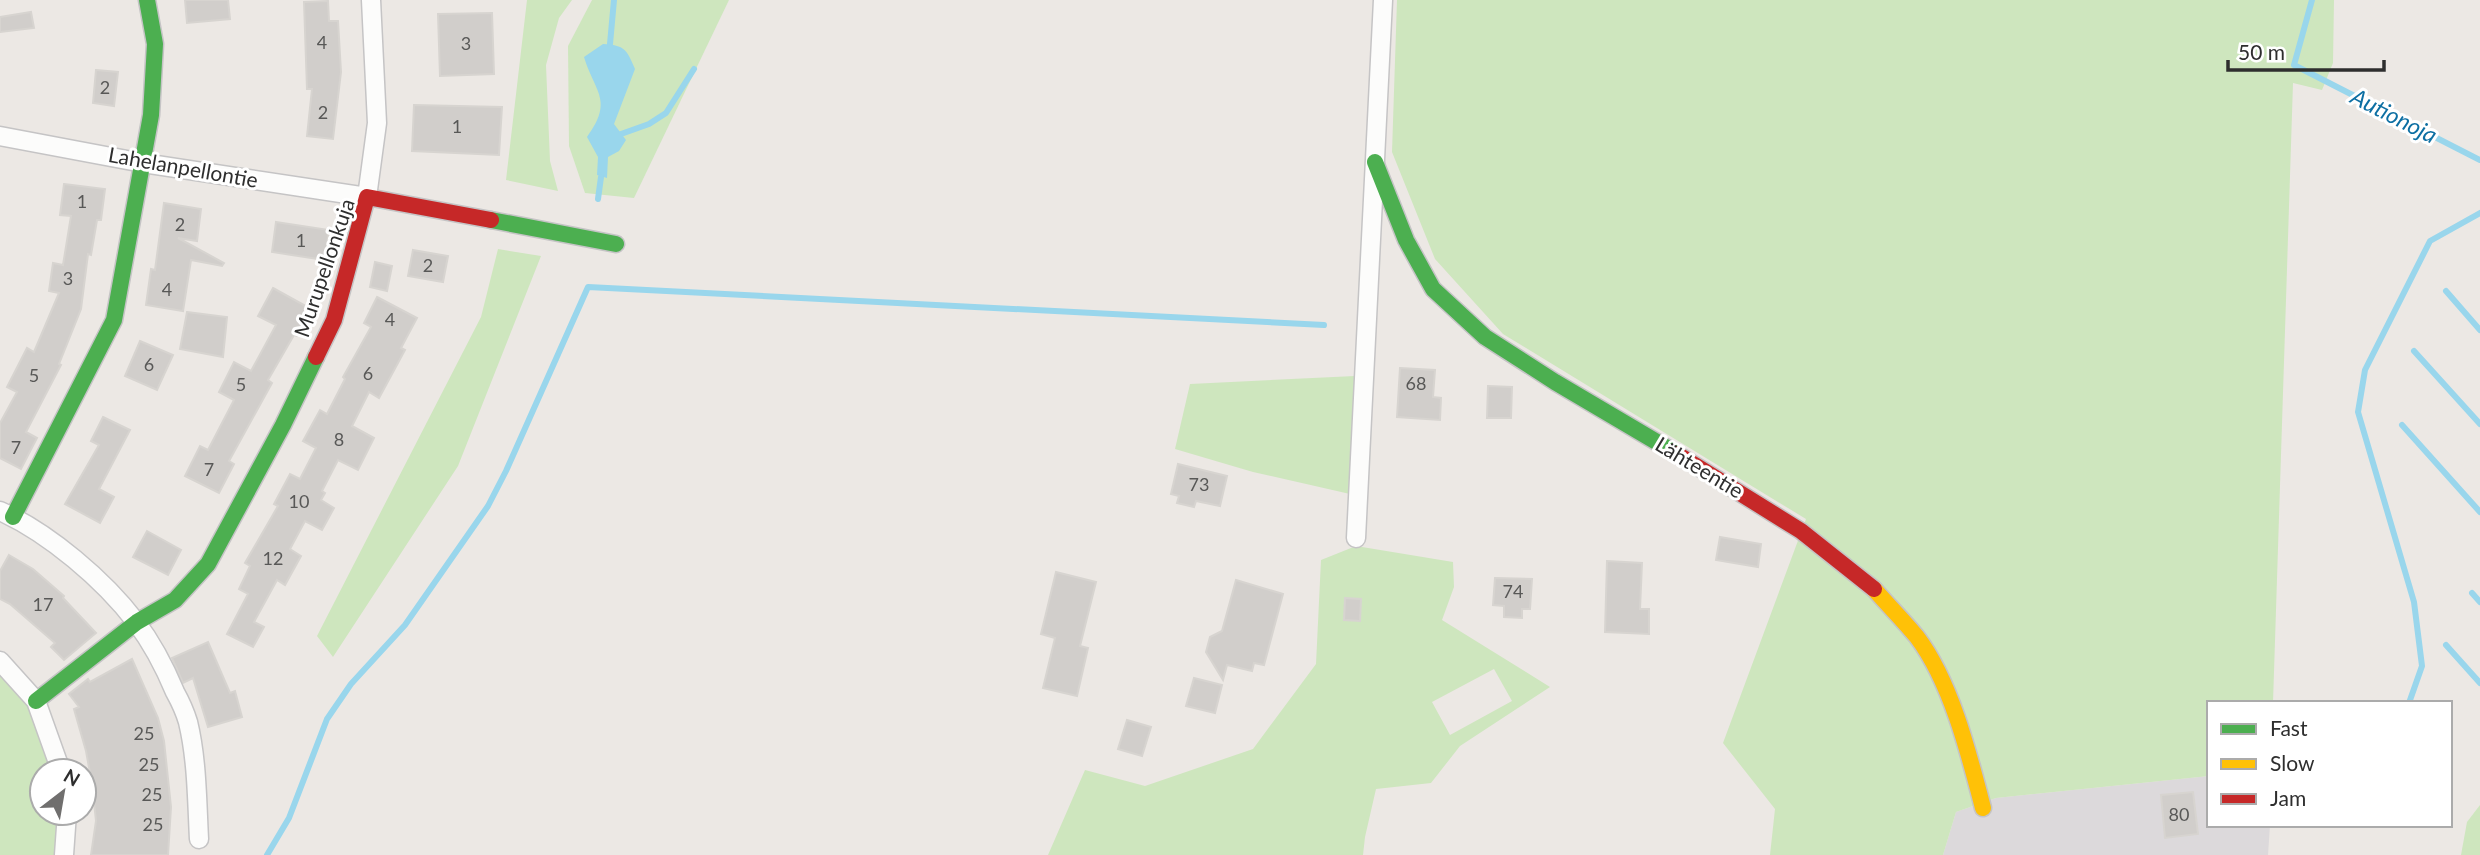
<svg xmlns="http://www.w3.org/2000/svg" width="2480" height="855" font-family="Lato,sans-serif">
  <style>
    .industrial { fill: #dcd9db }
    .green { fill: #cee6be; fill-rule: evenodd }
    .water { fill: #99d6ec }
    .lines { fill: none; stroke-linecap: round; stroke-linejoin: round }
    .stream { stroke: #99d6ec; stroke-width: 6 }
    .building { fill: #d1cecb; stroke: #d7d4d0; stroke-width: 2 }
    .street-casing { stroke: #c5c4c5; stroke-width: 21 }
    .fast-casing { stroke: #c5c4c5; stroke-width: 19 }
    .slow-casing { stroke: #c5c4c5; stroke-width: 19 }
    .jam-casing { stroke: #c5c4c5; stroke-width: 19 }
    .street { stroke: #fcfcfb; stroke-width: 18 }
    .fast { stroke: #4caf50; stroke-width: 16 }
    .slow { stroke: #ffc107; stroke-width: 16 }
    .jam { stroke: #c62828; stroke-width: 16 }
    .labels { text-anchor: middle; stroke-width: 6; stroke-linejoin: round; paint-order: stroke }
    .number-label { font-size: 18px; fill: #585857 }
    .street-label { font-size: 21px; fill: #2e2e2e; stroke: #fff }
    .water-label { font-size: 23px; font-style: italic; fill: #0d6fa3; stroke: #fff }
  </style>
  <rect width="100%" height="100%" fill="#ece8e4"/>
  <polygon class="industrial" points="2209,776 2209,825 2270,825 2268,855 1943,855 1956,812 1996,798"/>
  <g class="green">
    <polygon points="527,0 572,0 559,18 546,65 550,161 558,191 506,180"/>
    <polygon points="592,0 729,0 634,198 585,193 569,146 568,46"/>
    <polygon points="1397,0 2334,0 2333,63 2322,90 2293,83 2273,703 2209,703 2209,776 1996,798 1956,812 1943,855 1770,855 1775,809 1723,743 1806,519 1503,334 1435,259 1392,152"/>
    <polygon points="498,249 541,256 458,466 333,657 317,636 481,317"/>
    <polygon points="1355,376 1350,494 1253,472 1175,449 1190,384"/>
    <path d="M1356,546L1453,562L1454,587L1442,620L1550,687L1460,746L1431,783L1376,789L1365,837L1363,855H1048L1085,770L1145,786L1253,749L1316,664L1321,560ZM1494,669L1512,701L1450,735L1432,702Z"/>
    <polygon points="0,661 36,701 61,771 42,771 42,813 67,813 64,855 0,855"/>
    <polygon points="2480,805 2480,855 2461,855 2467,822"/>
  </g>
  <path class="water" d="M603,44C625,45 627,50 635,69L614,124L626,140L619,151L608,157L607,178L597,175L598,157L587,137C614,100 595,93 584,57Z"/>
  <g class="lines">
    <g class="stream">
      <polyline points="2312,0 2294,65 2480,160"/>
      <polyline points="610,44 614,0"/>
      <polyline points="621,134 649,124 666,113 694,69"/>
      <polyline points="598,199 601,177"/>
      <polyline points="2446,291 2480,330"/>
      <polyline points="2414,351 2480,424"/>
      <polyline points="2402,425 2480,512"/>
      <polyline points="2472,593 2480,602"/>
      <polyline points="2446,645 2480,683"/>
      <polyline points="2409,703 2422,666 2414,602 2358,412 2365,370 2430,241 2480,213"/>
      <polyline points="267,855 289,818 327,719 351,684 405,625 488,506 506,471 588,287 1324,325"/>
    </g>
  </g>
  <g class="building">
    <polygon points="185,0 228,0 230,19 187,23"/>
    <polygon points="328,1 329,21 338,21 341,72 333,139 307,136 312,89 307,89 304,2"/>
    <polygon points="31,12 34,28 0,32 0,17"/>
    <polygon points="492,13 494,74 440,76 438,14"/>
    <polygon points="96,70 118,72 114,106 93,103"/>
    <polygon points="414,105 502,107 499,155 412,151"/>
    <polygon points="64,184 105,189 101,220 97,220 91,255 88,254 81,309 59,364 61,365 26,432 37,438 21,469 0,458 0,423 17,392 7,387 27,348 34,352 59,293 49,291 53,263 63,265 71,216 60,215"/>
    <polygon points="164,203 201,209 197,241 178,238 224,263 222,266 191,260 183,311 146,305 151,269 155,270"/>
    <polygon points="276,222 329,230 325,260 272,252"/>
    <polygon points="413,250 448,256 443,282 408,276"/>
    <polygon points="375,262 392,266 387,291 370,287"/>
    <polygon points="273,288 311,309 297,336 294,335 268,380 272,383 229,461 234,464 219,493 185,476 200,446 208,450 234,400 219,392 234,362 251,371 276,325 258,316"/>
    <polygon points="377,297 417,318 401,348 405,350 379,398 369,392 352,426 374,438 358,470 338,460 322,491 325,493 321,500 334,508 322,530 305,521 290,549 301,556 285,585 277,580 254,622 264,627 253,647 227,634 248,594 239,589 250,566 245,563 278,506 274,504 290,474 300,479 316,448 303,441 320,410 327,414 345,379 343,377 371,327 364,323"/>
    <polygon points="187,312 227,317 223,357 180,349"/>
    <polygon points="140,341 173,355 157,390 125,376"/>
    <polygon points="1400,368 1435,370 1433,397 1441,398 1440,420 1397,417"/>
    <polygon points="1488,386 1512,387 1511,418 1487,418"/>
    <polygon points="103,417 130,430 99,489 114,497 100,523 65,504 99,445 91,441"/>
    <polygon points="1178,464 1227,476 1220,506 1196,501 1194,507 1177,503 1179,496 1171,494"/>
    <polygon points="147,531 181,550 168,575 133,557"/>
    <polygon points="1720,537 1761,544 1758,567 1716,560"/>
    <polygon points="9,555 33,569 64,596 63,598 96,633 64,660 51,647 55,643 10,604 0,599 0,571"/>
    <polygon points="1607,561 1642,563 1640,609 1649,609 1649,634 1605,632"/>
    <polygon points="1056,572 1096,582 1080,646 1088,648 1077,696 1043,688 1055,638 1041,634"/>
    <polygon points="1495,578 1532,579 1530,609 1522,609 1522,618 1504,617 1504,606 1493,605"/>
    <polygon points="1236,580 1283,594 1264,665 1254,663 1252,671 1227,665 1223,680 1206,652 1210,637 1222,631"/>
    <polygon points="1345,598 1361,599 1360,621 1344,620"/>
    <polygon points="208,642 230,693 235,691 242,717 208,727 193,678 183,683 172,658"/>
    <polygon points="132,659 158,718 164,741 171,807 168,855 91,855 96,821 92,784 86,751 74,709 79,707 69,694 88,679 90,682"/>
    <polygon points="1194,678 1222,685 1215,713 1186,706"/>
    <polygon points="1127,720 1151,727 1142,756 1118,749"/>
    <polygon points="2193,792 2198,834 2165,838 2161,795"/>
  </g>
  <g class="lines">
    <defs>
      <g id="street">
        <polyline points="0,136 143,163 367,197 377,123 371,0"/>
        <path d="M0,511C49,533 104,580 136,622C152,643 165,668 175,692C180,701 185,712 188,722C197,759 197,801 199,839"/>
        <polyline points="1356,538 1383,0"/>
        <polyline points="0,661 36,701 61,771"/>
        <polyline points="64,855 67,813"/>
      </g>
      <g id="fast">
        <polyline points="1375,162 1406,240 1433,289 1485,337 1555,382 1677,454"/>
        <polyline points="491,220 616,244"/>
        <polyline points="13,517 114,320 151,115 155,44 147,0"/>
        <polyline points="36,701 137,622 175,600 208,564 283,425 316,357"/>
      </g>
      <path id="slow" d="M1874,589C1888,605 1903,620 1917,637C1951,682 1969,754 1983,808"/>
      <g id="jam">
        <polyline points="316,357 334,320 367,197 491,220"/>
        <polyline points="1677,454 1801,531 1874,589"/>
      </g>
    </defs>
    <use href="#street" class="street-casing"/>
    <use href="#fast" class="fast-casing"/>
    <use href="#slow" class="slow-casing"/>
    <use href="#jam" class="jam-casing"/>
    <use href="#street" class="street"/>
    <use href="#fast" class="fast"/>
    <use href="#slow" class="slow"/>
    <use href="#jam" class="jam"/>
  </g>
  <g class="labels">
    <g class="number-label">
      <text x="322" y="49">4</text>
      <text x="466" y="50">3</text>
      <text x="105" y="94">2</text>
      <text x="323" y="119">2</text>
      <text x="457" y="133">1</text>
      <text x="82" y="208">1</text>
      <text x="180" y="231">2</text>
      <text x="301" y="247">1</text>
      <text x="428" y="272">2</text>
      <text x="68" y="285">3</text>
      <text x="167" y="296">4</text>
      <text x="390" y="326">4</text>
      <text x="149" y="371">6</text>
      <text x="368" y="380">6</text>
      <text x="34" y="382">5</text>
      <text x="1416" y="390">68</text>
      <text x="241" y="391">5</text>
      <text x="339" y="446">8</text>
      <text x="16" y="454">7</text>
      <text x="209" y="476">7</text>
      <text x="1199" y="491">73</text>
      <text x="299" y="508">10</text>
      <text x="273" y="565">12</text>
      <text x="1513" y="598">74</text>
      <text x="43" y="611">17</text>
      <text x="144" y="740">25</text>
      <text x="149" y="771">25</text>
      <text x="152" y="801">25</text>
      <text x="2179" y="821">80</text>
      <text x="153" y="831">25</text>
    </g>
    <g class="street-label">
      <text transform="translate(183 168) rotate(10)" y="7">Lahelanpellontie</text>
      <text transform="translate(325 268) rotate(-71)" y="7">Murupellonkuja</text>
      <text transform="translate(1699 468) rotate(31)" y="7">Lähteentie</text>
    </g>
    <g class="water-label">
      <text transform="translate(2394 116) rotate(27)" y="8">Autionoja</text>
    </g>
  </g>
  <rect x="2207" y="701" width="245" height="126" fill="#ffffff" stroke="#ababab" stroke-width="2"/>
  <rect x="2221" y="724" width="35" height="10" fill="#4caf50" stroke="#ababab" stroke-width="2"/>
  <text x="2270" y="736" font-size="21" fill="#2e2e2e">Fast</text>
  <rect x="2221" y="759" width="35" height="10" fill="#ffc107" stroke="#ababab" stroke-width="2"/>
  <text x="2270" y="771" font-size="21" fill="#2e2e2e">Slow</text>
  <rect x="2221" y="794" width="35" height="10" fill="#c62828" stroke="#ababab" stroke-width="2"/>
  <text x="2270" y="806" font-size="21" fill="#2e2e2e">Jam</text>
  <g transform="translate(63 792) rotate(31)"><circle r="33" fill="#ffffff" stroke="#ababab" stroke-width="2"/>
  <path d="M0-5L12 26L0 18L-12 26Z" fill="#706f6e"/>
  <text y="-10" font-size="19" font-weight="bold" text-anchor="middle" fill="#2e2e2e">N</text>
  </g>
  <path d="M2228 60v10h156v-10" fill="none" stroke="#2e2e2e" stroke-width="3.5"/>
  <text x="2238" y="60" font-size="21" fill="#2e2e2e" stroke="#ffffff" stroke-width="5" paint-order="stroke">50 m</text>
</svg>
